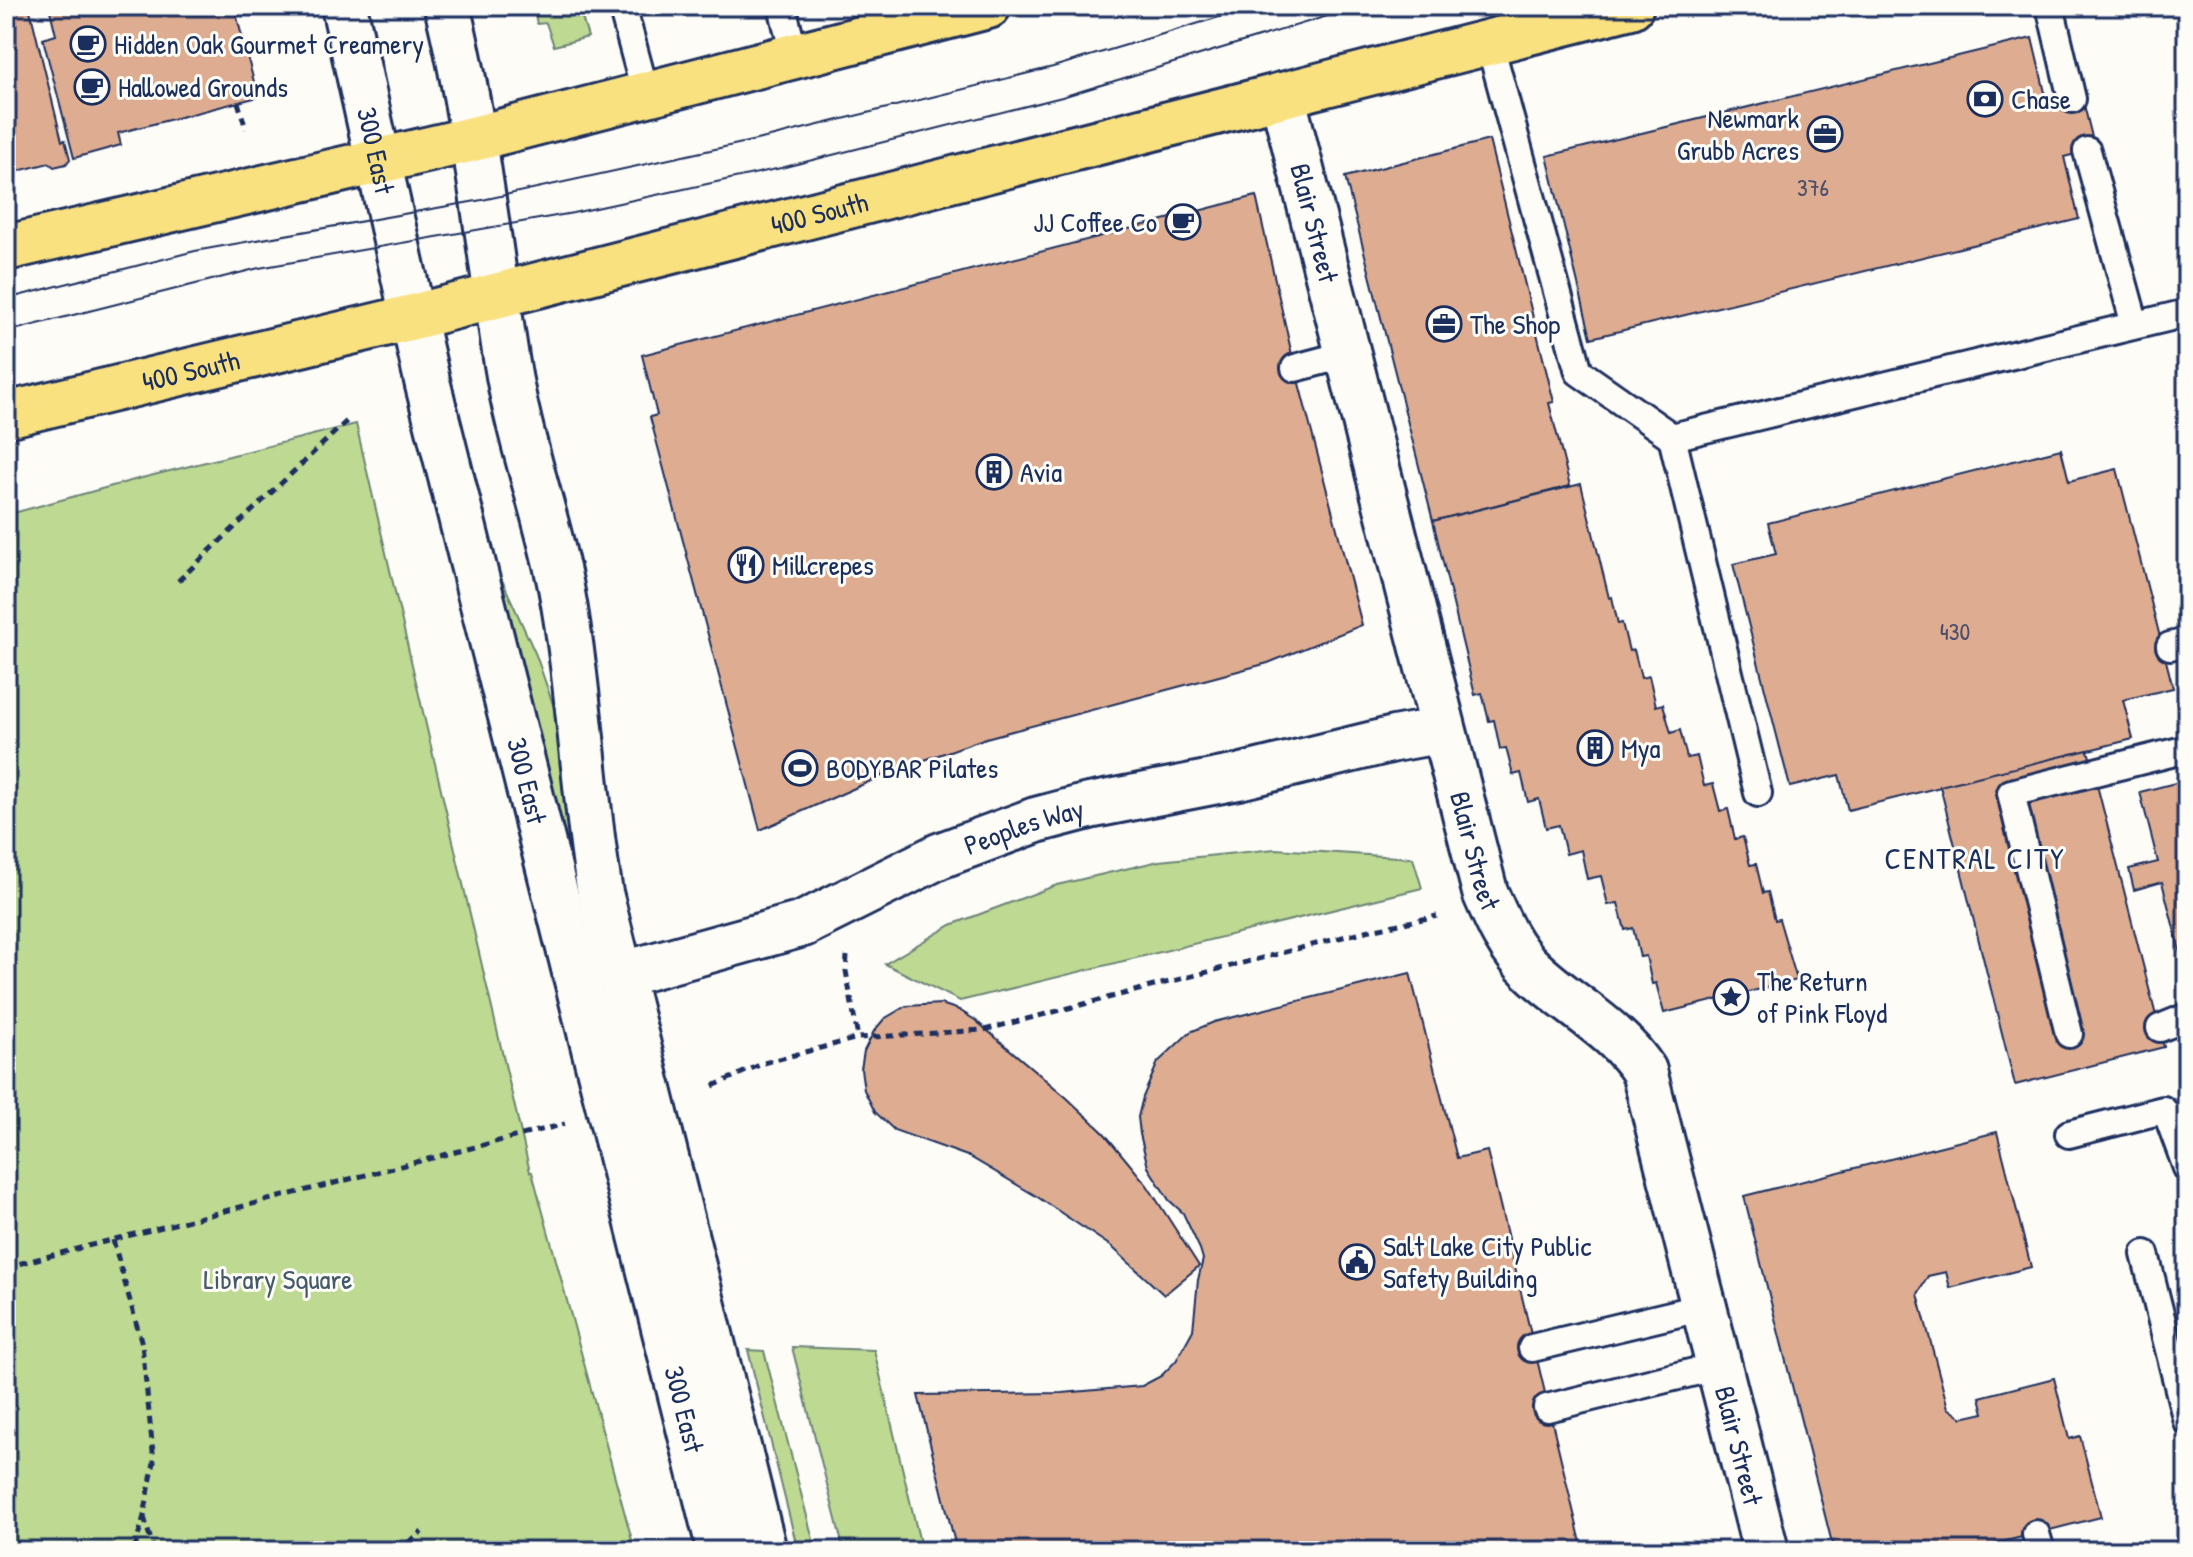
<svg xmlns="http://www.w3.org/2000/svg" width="2193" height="1557" font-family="'Patrick Hand',sans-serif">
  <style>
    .green { fill: #bed991; stroke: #6c8478; stroke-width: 2 }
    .building { fill: #dead91; stroke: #1b2f5e; stroke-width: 2 }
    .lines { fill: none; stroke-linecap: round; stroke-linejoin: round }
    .service-casing { stroke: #1b2f5e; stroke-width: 32 }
    .minor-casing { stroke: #1b2f5e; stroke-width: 50 }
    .primary-casing { stroke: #1b2f5e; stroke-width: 50 }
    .path { stroke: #1b2f5e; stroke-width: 5; stroke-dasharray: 8 6; stroke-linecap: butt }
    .service { stroke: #fdfcf7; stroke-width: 26 }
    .minor { stroke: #fdfcf7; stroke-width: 44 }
    .primary { stroke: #fae180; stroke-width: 44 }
    .tram { stroke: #1b2f5e; stroke-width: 2 }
    .labels { text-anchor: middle; stroke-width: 6; stroke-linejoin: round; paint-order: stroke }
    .number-label { font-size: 24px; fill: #4c4e6b }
    .poi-label { font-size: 28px; fill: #1b2f5e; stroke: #fdfcf7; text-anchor: start }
    .street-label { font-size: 28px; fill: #1b2f5e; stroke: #fdfcf7 }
    .park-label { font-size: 28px; fill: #445a6b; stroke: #fdfcf7 }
    .neighbourhood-label { font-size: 30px; letter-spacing: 2px; fill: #1b2f5e; stroke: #fdfcf7 }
  </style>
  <rect width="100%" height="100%" fill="#fdfcf7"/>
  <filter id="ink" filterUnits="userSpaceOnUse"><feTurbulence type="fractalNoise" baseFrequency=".0125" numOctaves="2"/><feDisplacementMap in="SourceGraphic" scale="16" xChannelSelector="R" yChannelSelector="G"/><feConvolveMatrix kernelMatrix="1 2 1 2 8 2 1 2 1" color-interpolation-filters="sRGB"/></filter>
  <g filter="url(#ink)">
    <g class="green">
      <polygon points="533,6 575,6 580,11 588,37 554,46 546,23 537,24"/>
      <polygon points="356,424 530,1172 532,1172 635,1551 6,1551 6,515 134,480"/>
      <polygon points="493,569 498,571 536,655 557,716 607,1036"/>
      <polygon points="1275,849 1413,858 1422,888 960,1001 885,964 951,925 1057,885 1159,861"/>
      <polygon points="792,1347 874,1350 922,1551 844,1551"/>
      <polygon points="748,1350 764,1351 816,1551 798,1551"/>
    </g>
    <g class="building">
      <polygon points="6,6 29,6 62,141 65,140 70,159 66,164 54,167 49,163 6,174"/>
      <polygon points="49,6 234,6 258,97 118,133 121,145 74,158 43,39 56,35"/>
      <polygon points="2032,38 2048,105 2082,97 2095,149 2064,157 2079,219 1591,338 1547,156"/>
      <polygon points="1489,140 1554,402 1549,403 1570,486 1433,521 1345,177"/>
      <polygon points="1256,196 1295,368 1362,625 1268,663 986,738 891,772 760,830 650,417 657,415 642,355"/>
      <polygon points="2061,449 2069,481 2117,469 2173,688 2123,700 2133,739 1848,810 1839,775 1790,787 1733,564 1776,554 1768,523"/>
      <polygon points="1581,484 1609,598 1612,597 1618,624 1622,623 1629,651 1634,650 1641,678 1649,676 1656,706 1663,704 1671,733 1680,730 1687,758 1697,756 1704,786 1713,784 1720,811 1728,809 1735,839 1743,837 1750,865 1756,864 1763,893 1768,892 1775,920 1779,919 1797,980 1664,1013 1656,983 1652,984 1646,956 1640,957 1633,928 1625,930 1618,903 1608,905 1601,876 1587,879 1581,850 1566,854 1559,825 1546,828 1539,799 1528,802 1521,773 1513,775 1506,748 1500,749 1494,720 1489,721 1482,693 1475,695 1433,521"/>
      <polygon points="2088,750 2164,1047 2015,1085 1940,786"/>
      <polygon points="2187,780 2187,979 2162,882 2134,890 2129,869 2158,862 2140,792"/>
      <polygon points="1410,973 1457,1158 1487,1151 1583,1551 957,1551 918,1395 1062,1393 1142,1386 1161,1376 1176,1361 1193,1330 1198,1280 1203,1259 1200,1249 1183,1213 1169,1200 1148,1167 1140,1134 1138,1117 1143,1097 1158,1062 1190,1032 1214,1022"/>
      <polygon points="941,1004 959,1010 975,1020 1067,1098 1104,1133 1147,1185 1199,1266 1164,1295 1112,1247 1036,1196 970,1157 894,1130 875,1112 864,1090 861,1069 864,1051 874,1031 884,1019 906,1006"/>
      <polygon points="1997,1132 2031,1267 1950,1288 1946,1272 1928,1276 1918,1294 1948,1408 1962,1418 1984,1413 1980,1397 2054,1378 2069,1439 2080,1436 2101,1517 1990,1545 1991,1551 1834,1551 1744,1196"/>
    </g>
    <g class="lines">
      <defs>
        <g id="service">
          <polyline points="622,6 646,95"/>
          <polyline points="782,6 794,55"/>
          <polyline points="2050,6 2072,99"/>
          <polyline points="1489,41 1579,372 1672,437 1758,793"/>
          <polyline points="2087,151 2135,325"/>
          <polyline points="1295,368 1348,354"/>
          <polyline points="1672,437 2187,313"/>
          <polyline points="2170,646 2187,642"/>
          <polyline points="2160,1028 2187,1017"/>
          <polyline points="2069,1034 2011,793 2187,749"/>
          <polyline points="2069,1134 2163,1110 2168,1116 2187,1168"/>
          <polyline points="2145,1254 2187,1421"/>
          <polyline points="1532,1348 1704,1307"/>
          <polyline points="1547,1408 1719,1366"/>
          <polyline points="2036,1534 2041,1551"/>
        </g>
        <g id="minor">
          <path id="s1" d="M344,6L428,385L720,1551"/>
          <path d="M447,6C476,123 488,244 507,364C519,439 546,512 561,587C580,688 583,792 600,893L764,1551"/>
          <path id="s2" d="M1282,95L1485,892C1497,920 1510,950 1533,971C1570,1006 1616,1028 1644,1071L1766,1551"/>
          <path id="s3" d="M620,975L803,924L939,856L1036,820L1089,806L1238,777L1394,739L1443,730"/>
        </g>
        <g id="primary">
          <polyline points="6,248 473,139 988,6"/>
          <path id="s4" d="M6,415L413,317L1631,6"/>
        </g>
      </defs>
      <use href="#service" class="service-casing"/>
      <use href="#minor" class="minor-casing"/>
      <use href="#primary" class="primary-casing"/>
      <g class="path">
        <polyline points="238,102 246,129"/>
        <polyline points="178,581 350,418"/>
        <polyline points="847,956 846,971 858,1038"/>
        <polyline points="713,1086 764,1063 858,1038 984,1030 1366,931 1437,916"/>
        <polyline points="113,1240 142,1344 154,1462 144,1516 134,1551"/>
        <polyline points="6,1267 565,1124"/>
        <polyline points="144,1517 154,1551"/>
        <polyline points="513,1550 514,1551"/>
        <polyline points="397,1551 422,1532"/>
      </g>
      <use href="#service" class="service"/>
      <use href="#minor" class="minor"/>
      <use href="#primary" class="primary"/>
      <g class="tram">
        <polyline points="6,299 195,251 482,200 770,137 1053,67 1256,6"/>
        <polyline points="6,332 259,268 573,213 781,168 1062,97 1360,6"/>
      </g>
    </g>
  </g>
  <defs>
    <symbol id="cafe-ring" viewBox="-11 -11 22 22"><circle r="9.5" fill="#fdfcf7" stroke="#1b2f5e" stroke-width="1.5"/><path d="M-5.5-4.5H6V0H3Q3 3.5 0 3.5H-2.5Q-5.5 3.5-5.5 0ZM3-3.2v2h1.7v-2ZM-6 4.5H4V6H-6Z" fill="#1b2f5e"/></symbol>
    <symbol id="bank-ring" viewBox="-11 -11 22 22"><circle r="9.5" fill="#fdfcf7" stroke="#1b2f5e" stroke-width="1.5"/><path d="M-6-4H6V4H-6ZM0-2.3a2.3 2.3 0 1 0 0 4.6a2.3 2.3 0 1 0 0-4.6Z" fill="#1b2f5e"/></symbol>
    <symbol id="office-ring" viewBox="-11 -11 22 22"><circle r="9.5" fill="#fdfcf7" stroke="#1b2f5e" stroke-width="1.5"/><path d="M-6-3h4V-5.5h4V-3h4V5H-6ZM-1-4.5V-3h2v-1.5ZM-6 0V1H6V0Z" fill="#1b2f5e"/></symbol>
    <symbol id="building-ring" viewBox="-11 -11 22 22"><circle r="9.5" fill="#fdfcf7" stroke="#1b2f5e" stroke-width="1.5"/><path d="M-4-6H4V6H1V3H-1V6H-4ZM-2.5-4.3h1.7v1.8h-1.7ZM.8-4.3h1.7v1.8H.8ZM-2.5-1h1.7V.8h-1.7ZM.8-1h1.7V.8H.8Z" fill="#1b2f5e"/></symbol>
    <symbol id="restaurant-ring" viewBox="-11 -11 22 22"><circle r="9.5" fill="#fdfcf7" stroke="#1b2f5e" stroke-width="1.5"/><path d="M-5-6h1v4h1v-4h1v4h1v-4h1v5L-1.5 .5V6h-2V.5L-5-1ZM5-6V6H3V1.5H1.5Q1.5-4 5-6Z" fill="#1b2f5e"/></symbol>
    <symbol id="stadium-ring" viewBox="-11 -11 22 22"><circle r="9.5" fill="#fdfcf7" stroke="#1b2f5e" stroke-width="1.5"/><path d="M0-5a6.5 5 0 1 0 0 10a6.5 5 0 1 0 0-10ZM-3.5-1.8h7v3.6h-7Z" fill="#1b2f5e"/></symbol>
    <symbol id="sight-ring" viewBox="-11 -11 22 22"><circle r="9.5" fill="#fdfcf7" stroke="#1b2f5e" stroke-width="1.5"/><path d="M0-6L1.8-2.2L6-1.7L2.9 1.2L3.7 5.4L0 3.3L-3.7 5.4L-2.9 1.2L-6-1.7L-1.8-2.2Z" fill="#1b2f5e"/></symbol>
    <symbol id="civic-ring" viewBox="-11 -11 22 22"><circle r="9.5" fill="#fdfcf7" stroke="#1b2f5e" stroke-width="1.5"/><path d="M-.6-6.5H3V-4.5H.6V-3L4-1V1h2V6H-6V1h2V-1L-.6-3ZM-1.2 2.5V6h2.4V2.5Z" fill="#1b2f5e"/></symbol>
  </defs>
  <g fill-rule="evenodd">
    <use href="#cafe-ring" x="68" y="24" width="40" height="40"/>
    <use href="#cafe-ring" x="72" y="67" width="40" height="40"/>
    <use href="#bank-ring" x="1965" y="79" width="40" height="40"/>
    <use href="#office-ring" x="1805" y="114" width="40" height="40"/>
    <use href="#cafe-ring" x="1163" y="202" width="40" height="40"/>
    <use href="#office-ring" x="1424" y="304" width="40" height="40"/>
    <use href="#building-ring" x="974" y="452" width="40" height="40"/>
    <use href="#restaurant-ring" x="726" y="545" width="40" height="40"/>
    <use href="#building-ring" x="1575" y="728" width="40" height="40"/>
    <use href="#stadium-ring" x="780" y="748" width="40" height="40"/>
    <use href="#sight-ring" x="1711" y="977" width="40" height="40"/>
    <use href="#civic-ring" x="1337" y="1242" width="40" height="40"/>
  </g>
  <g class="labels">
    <g class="number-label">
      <text x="1813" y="196">376</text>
      <text x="1955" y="640">430</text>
    </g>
    <g class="poi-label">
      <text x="114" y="54">Hidden Oak Gourmet Creamery</text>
      <text x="118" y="97">Hallowed Grounds</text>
      <text x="2011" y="109">Chase</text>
      <text x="1799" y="128" text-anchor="end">Newmark<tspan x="1799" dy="32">Grubb Acres</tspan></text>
      <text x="1157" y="232" text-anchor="end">JJ Coffee Co</text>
      <text x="1470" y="334">The Shop</text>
      <text x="1020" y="482">Avia</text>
      <text x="772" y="575">Millcrepes</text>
      <text x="1621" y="758">Mya</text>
      <text x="826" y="778">BODYBAR Pilates</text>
      <text x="1757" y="991">The Return<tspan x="1757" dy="32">of Pink Floyd</tspan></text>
      <text x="1383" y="1256">Salt Lake City Public<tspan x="1383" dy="32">Safety Building</tspan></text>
    </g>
    <g class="street-label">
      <text dy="10" stroke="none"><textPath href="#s1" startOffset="148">300 East</textPath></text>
      <text dy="10" stroke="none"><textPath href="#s4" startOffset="838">400 South</textPath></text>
      <text dy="10" stroke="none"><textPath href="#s2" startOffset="132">Blair Street</textPath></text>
      <text dy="10" stroke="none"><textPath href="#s4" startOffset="190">400 South</textPath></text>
      <text dy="10" stroke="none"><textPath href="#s1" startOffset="796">300 East</textPath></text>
      <text dy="10" stroke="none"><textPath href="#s3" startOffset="432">Peoples Way</textPath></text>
      <text dy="10" stroke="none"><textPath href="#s2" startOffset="780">Blair Street</textPath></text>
      <text dy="10" stroke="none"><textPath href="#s1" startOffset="1444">300 East</textPath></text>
      <text dy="10" stroke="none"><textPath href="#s2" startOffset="1452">Blair Street</textPath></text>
    </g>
    <g class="park-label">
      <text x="278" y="1289">Library Square</text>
    </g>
    <g class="neighbourhood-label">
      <text x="1975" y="869">CENTRAL CITY</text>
    </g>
  </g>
  <rect width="2193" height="1557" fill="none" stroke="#fdfcf7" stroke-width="32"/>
  <rect x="16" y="16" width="2161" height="1525" fill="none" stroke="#1b2f5e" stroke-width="3" filter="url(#ink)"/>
</svg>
